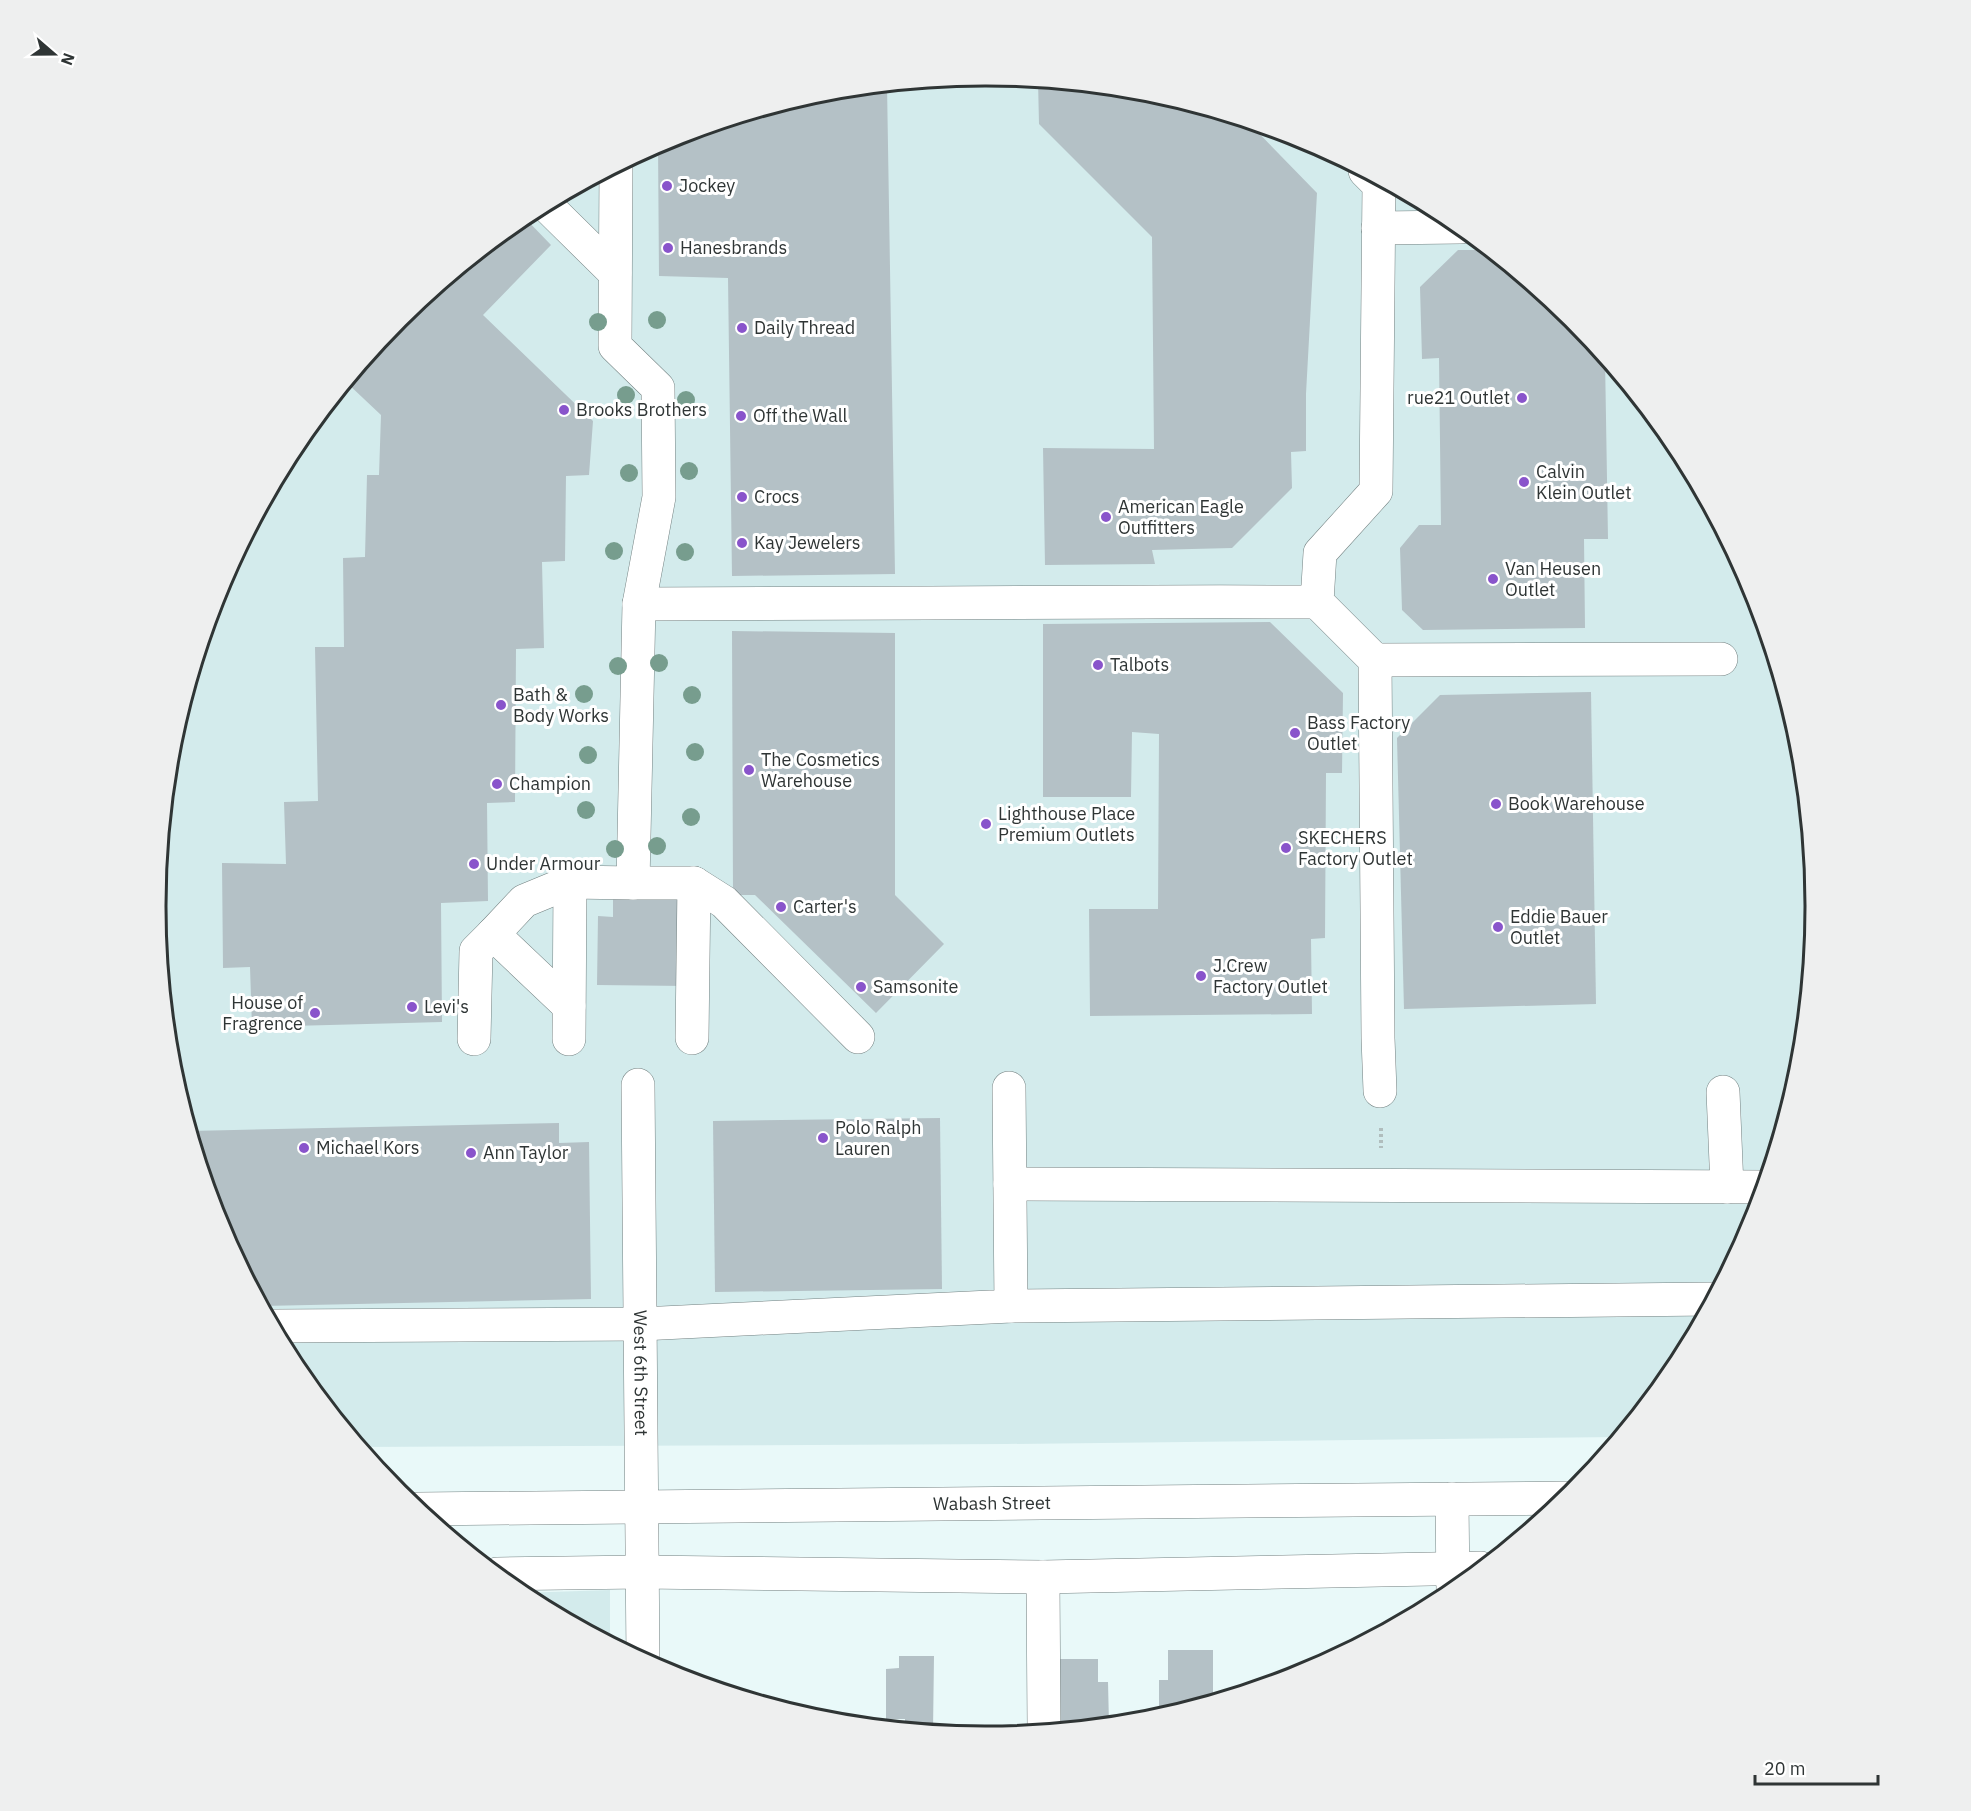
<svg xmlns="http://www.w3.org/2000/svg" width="1971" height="1811" font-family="'IBM Plex Sans',sans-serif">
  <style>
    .built { fill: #d3ebec }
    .building { fill: #b4c1c6 }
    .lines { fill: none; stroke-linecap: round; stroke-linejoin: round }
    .minor-casing { stroke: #738181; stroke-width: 34 }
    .path { stroke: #b0bdbd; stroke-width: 4; stroke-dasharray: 3 3; stroke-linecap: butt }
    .minor { stroke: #fff; stroke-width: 33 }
    .tree { fill: #779d8e }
    .poi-dot { fill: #8954cb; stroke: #fff; stroke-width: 2 }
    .labels { text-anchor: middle; stroke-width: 6; stroke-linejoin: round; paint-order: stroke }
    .poi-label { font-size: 18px; fill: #2f3535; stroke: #fff; text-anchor: start }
    .street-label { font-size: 18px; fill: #2f3535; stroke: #fff }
    .rim { fill: none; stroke: #2f3535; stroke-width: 3 }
  </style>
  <rect width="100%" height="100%" fill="#e9f9f9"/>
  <g class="built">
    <polygon points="986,75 1148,91 1304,138 1447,215 1573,318 1676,444 1753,588 1800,744 1816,906 1800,1068 1753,1224 1676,1367 1619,1437 1007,1444 360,1447 295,1367 218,1223 171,1067 155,905 171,743 218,587 295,444 398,318 524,215 668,138 824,91"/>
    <polygon points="610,1590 610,1642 520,1593"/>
  </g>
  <g class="building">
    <polygon points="1038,80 1148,91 1247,121 1317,193 1306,394 1306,451 1291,452 1292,488 1232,548 1152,550 1155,564 1045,565 1043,448 1154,449 1152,237 1039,124"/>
    <polygon points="887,85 895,574 732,576 728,278 659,276 658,143 668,138 824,91"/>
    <polygon points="523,216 551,245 483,315 593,421 589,475 566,476 565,561 542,562 544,648 516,649 515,802 487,803 488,901 441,903 442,1022 252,1027 250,967 223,968 222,863 286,864 284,802 318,801 315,647 344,647 343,558 365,557 367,475 379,475 381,415 346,382 398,318"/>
    <polygon points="1458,250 1489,250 1573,318 1605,358 1608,539 1584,539 1585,628 1423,630 1402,610 1400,548 1419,525 1441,525 1439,358 1422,359 1420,287"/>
    <polygon points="1270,622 1343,693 1342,773 1326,773 1325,938 1311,939 1312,1014 1090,1016 1089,909 1158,909 1159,734 1132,732 1131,797 1043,797 1043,624"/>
    <polygon points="732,631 895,633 895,895 944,944 876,1013 755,895 733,895"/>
    <polygon points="1591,692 1596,1004 1404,1009 1397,738 1440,695"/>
    <polygon points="613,898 687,898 686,986 597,985 598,916 613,917"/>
    <polygon points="940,1118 942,1289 715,1292 713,1121"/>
    <polygon points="559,1123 559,1143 589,1142 591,1299 262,1306 218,1223 190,1131"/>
    <polygon points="1168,1650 1213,1650 1213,1700 1159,1717 1159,1680 1168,1680"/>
    <polygon points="899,1656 934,1656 933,1731 905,1728 905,1719 886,1719 886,1669 899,1668"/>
    <polygon points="1052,1659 1098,1659 1098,1682 1108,1682 1109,1724 1064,1728 1064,1725 1052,1725"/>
  </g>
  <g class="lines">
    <defs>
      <g id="minor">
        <polyline points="1365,171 1379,185 1376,491 1320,553 1317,602 1375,660 1378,1038 1380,1091"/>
        <polyline points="545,204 615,273"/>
        <polyline points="1378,228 1461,227"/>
        <path d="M639,604C865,604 1091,601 1317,602"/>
        <polyline points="1375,660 1721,659"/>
        <polyline points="633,883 694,883 724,902 858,1037"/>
        <polyline points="569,1006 493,934 524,901 570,882 633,883 639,604 659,497 658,388 615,346 616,166"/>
        <polyline points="692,1038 694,883"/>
        <polyline points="474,1039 476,951 493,934"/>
        <polyline points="569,1039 570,882"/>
        <path id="s1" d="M638,1085L643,1660"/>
        <polyline points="1723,1092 1727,1187"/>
        <polyline points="1010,1184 1764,1187"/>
        <polyline points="1011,1306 1712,1299"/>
        <polyline points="273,1326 641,1324 1011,1306 1009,1088"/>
        <polyline points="1452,1499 1453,1591"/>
        <path id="s2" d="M418,1509L1567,1498"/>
        <polyline points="497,1574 642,1572 1043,1577 1481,1568"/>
        <polyline points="1043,1577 1044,1730"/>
      </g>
    </defs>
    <use href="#minor" class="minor-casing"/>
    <polyline class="path" points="1381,1128 1381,1148"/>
    <use href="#minor" class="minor"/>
  </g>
  <g class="tree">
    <circle cx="657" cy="320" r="9"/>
    <circle cx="598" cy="322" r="9"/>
    <circle cx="626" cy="395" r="9"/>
    <circle cx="686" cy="400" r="9"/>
    <circle cx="689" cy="471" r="9"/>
    <circle cx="629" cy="473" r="9"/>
    <circle cx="614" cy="551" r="9"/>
    <circle cx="685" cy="552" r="9"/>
    <circle cx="659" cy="663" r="9"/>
    <circle cx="618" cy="666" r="9"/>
    <circle cx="584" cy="694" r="9"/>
    <circle cx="692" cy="695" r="9"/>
    <circle cx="695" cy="752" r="9"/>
    <circle cx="588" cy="755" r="9"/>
    <circle cx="586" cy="810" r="9"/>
    <circle cx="691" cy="817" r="9"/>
    <circle cx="657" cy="846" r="9"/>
    <circle cx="615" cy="849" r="9"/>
  </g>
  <g class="poi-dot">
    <circle cx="667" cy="186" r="6"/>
    <circle cx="668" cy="248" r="6"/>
    <circle cx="742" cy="328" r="6"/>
    <circle cx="1522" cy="398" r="6"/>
    <circle cx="564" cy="410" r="6"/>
    <circle cx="741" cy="416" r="6"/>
    <circle cx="1524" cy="482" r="6"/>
    <circle cx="742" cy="497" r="6"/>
    <circle cx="1106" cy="517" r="6"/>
    <circle cx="742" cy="543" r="6"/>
    <circle cx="1493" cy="579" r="6"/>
    <circle cx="1098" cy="665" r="6"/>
    <circle cx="501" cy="705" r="6"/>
    <circle cx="1295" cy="733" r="6"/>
    <circle cx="749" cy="770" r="6"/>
    <circle cx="497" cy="784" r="6"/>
    <circle cx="1496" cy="804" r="6"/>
    <circle cx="986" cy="824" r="6"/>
    <circle cx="1286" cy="848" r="6"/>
    <circle cx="474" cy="864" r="6"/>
    <circle cx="781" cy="907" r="6"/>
    <circle cx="1498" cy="927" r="6"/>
    <circle cx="1201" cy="976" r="6"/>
    <circle cx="861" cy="987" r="6"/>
    <circle cx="412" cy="1007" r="6"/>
    <circle cx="315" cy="1013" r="6"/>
    <circle cx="823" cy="1138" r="6"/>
    <circle cx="304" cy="1148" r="6"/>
    <circle cx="471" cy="1153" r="6"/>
  </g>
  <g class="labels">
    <g class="poi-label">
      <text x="679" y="192">Jockey</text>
      <text x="680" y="254">Hanesbrands</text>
      <text x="754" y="334">Daily Thread</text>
      <text x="1510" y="404" text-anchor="end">rue21 Outlet</text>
      <text x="576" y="416">Brooks Brothers</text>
      <text x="753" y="422">Off the Wall</text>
      <text x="1536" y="478">Calvin<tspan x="1536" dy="21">Klein Outlet</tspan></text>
      <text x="754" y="503">Crocs</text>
      <text x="1118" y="513">American Eagle<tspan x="1118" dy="21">Outfitters</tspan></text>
      <text x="754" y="549">Kay Jewelers</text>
      <text x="1505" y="575">Van Heusen<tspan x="1505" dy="21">Outlet</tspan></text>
      <text x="1110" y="671">Talbots</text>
      <text x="513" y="701">Bath &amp;<tspan x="513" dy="21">Body Works</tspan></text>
      <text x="1307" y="729">Bass Factory<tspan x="1307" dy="21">Outlet</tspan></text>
      <text x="761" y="766">The Cosmetics<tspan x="761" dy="21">Warehouse</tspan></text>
      <text x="509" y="790">Champion</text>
      <text x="1508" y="810">Book Warehouse</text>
      <text x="998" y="820">Lighthouse Place<tspan x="998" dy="21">Premium Outlets</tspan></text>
      <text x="1298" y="844">SKECHERS<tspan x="1298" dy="21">Factory Outlet</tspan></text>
      <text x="486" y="870">Under Armour</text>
      <text x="793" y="913">Carter's</text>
      <text x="1510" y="923">Eddie Bauer<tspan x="1510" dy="21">Outlet</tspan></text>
      <text x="1213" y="972">J.Crew<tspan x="1213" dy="21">Factory Outlet</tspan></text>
      <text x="873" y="993">Samsonite</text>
      <text x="303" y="1009" text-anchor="end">House of<tspan x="303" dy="21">Fragrence</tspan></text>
      <text x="424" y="1013">Levi's</text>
      <text x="835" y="1134">Polo Ralph<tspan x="835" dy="21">Lauren</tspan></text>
      <text x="316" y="1154">Michael Kors</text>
      <text x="483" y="1159">Ann Taylor</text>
    </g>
    <g class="street-label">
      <text dy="6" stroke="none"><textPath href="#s1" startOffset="288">West 6th Street</textPath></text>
      <text dy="6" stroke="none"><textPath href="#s2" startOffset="574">Wabash Street</textPath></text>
    </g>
  </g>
  <path d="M0 0H1971V1811H0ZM985 86H986A819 819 0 0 1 1805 905V907A819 819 0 0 1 986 1726H985A819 819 0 0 1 166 907V905A819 819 0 0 1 985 86Z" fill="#eeefef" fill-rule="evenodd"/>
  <path class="rim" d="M985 86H986A819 819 0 0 1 1805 905V907A819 819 0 0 1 986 1726H985A819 819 0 0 1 166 907V905A819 819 0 0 1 985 86Z"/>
  <g transform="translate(54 54) rotate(110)" stroke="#ffffff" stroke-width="4.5" paint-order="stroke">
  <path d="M0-4.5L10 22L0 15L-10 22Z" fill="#2f3535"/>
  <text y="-9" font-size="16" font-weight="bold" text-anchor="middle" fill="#2f3535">N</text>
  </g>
  <path d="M1755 1775v9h123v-9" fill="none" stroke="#2f3535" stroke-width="3"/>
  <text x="1764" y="1775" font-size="18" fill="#2f3535" stroke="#ffffff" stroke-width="4.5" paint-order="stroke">20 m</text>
</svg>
